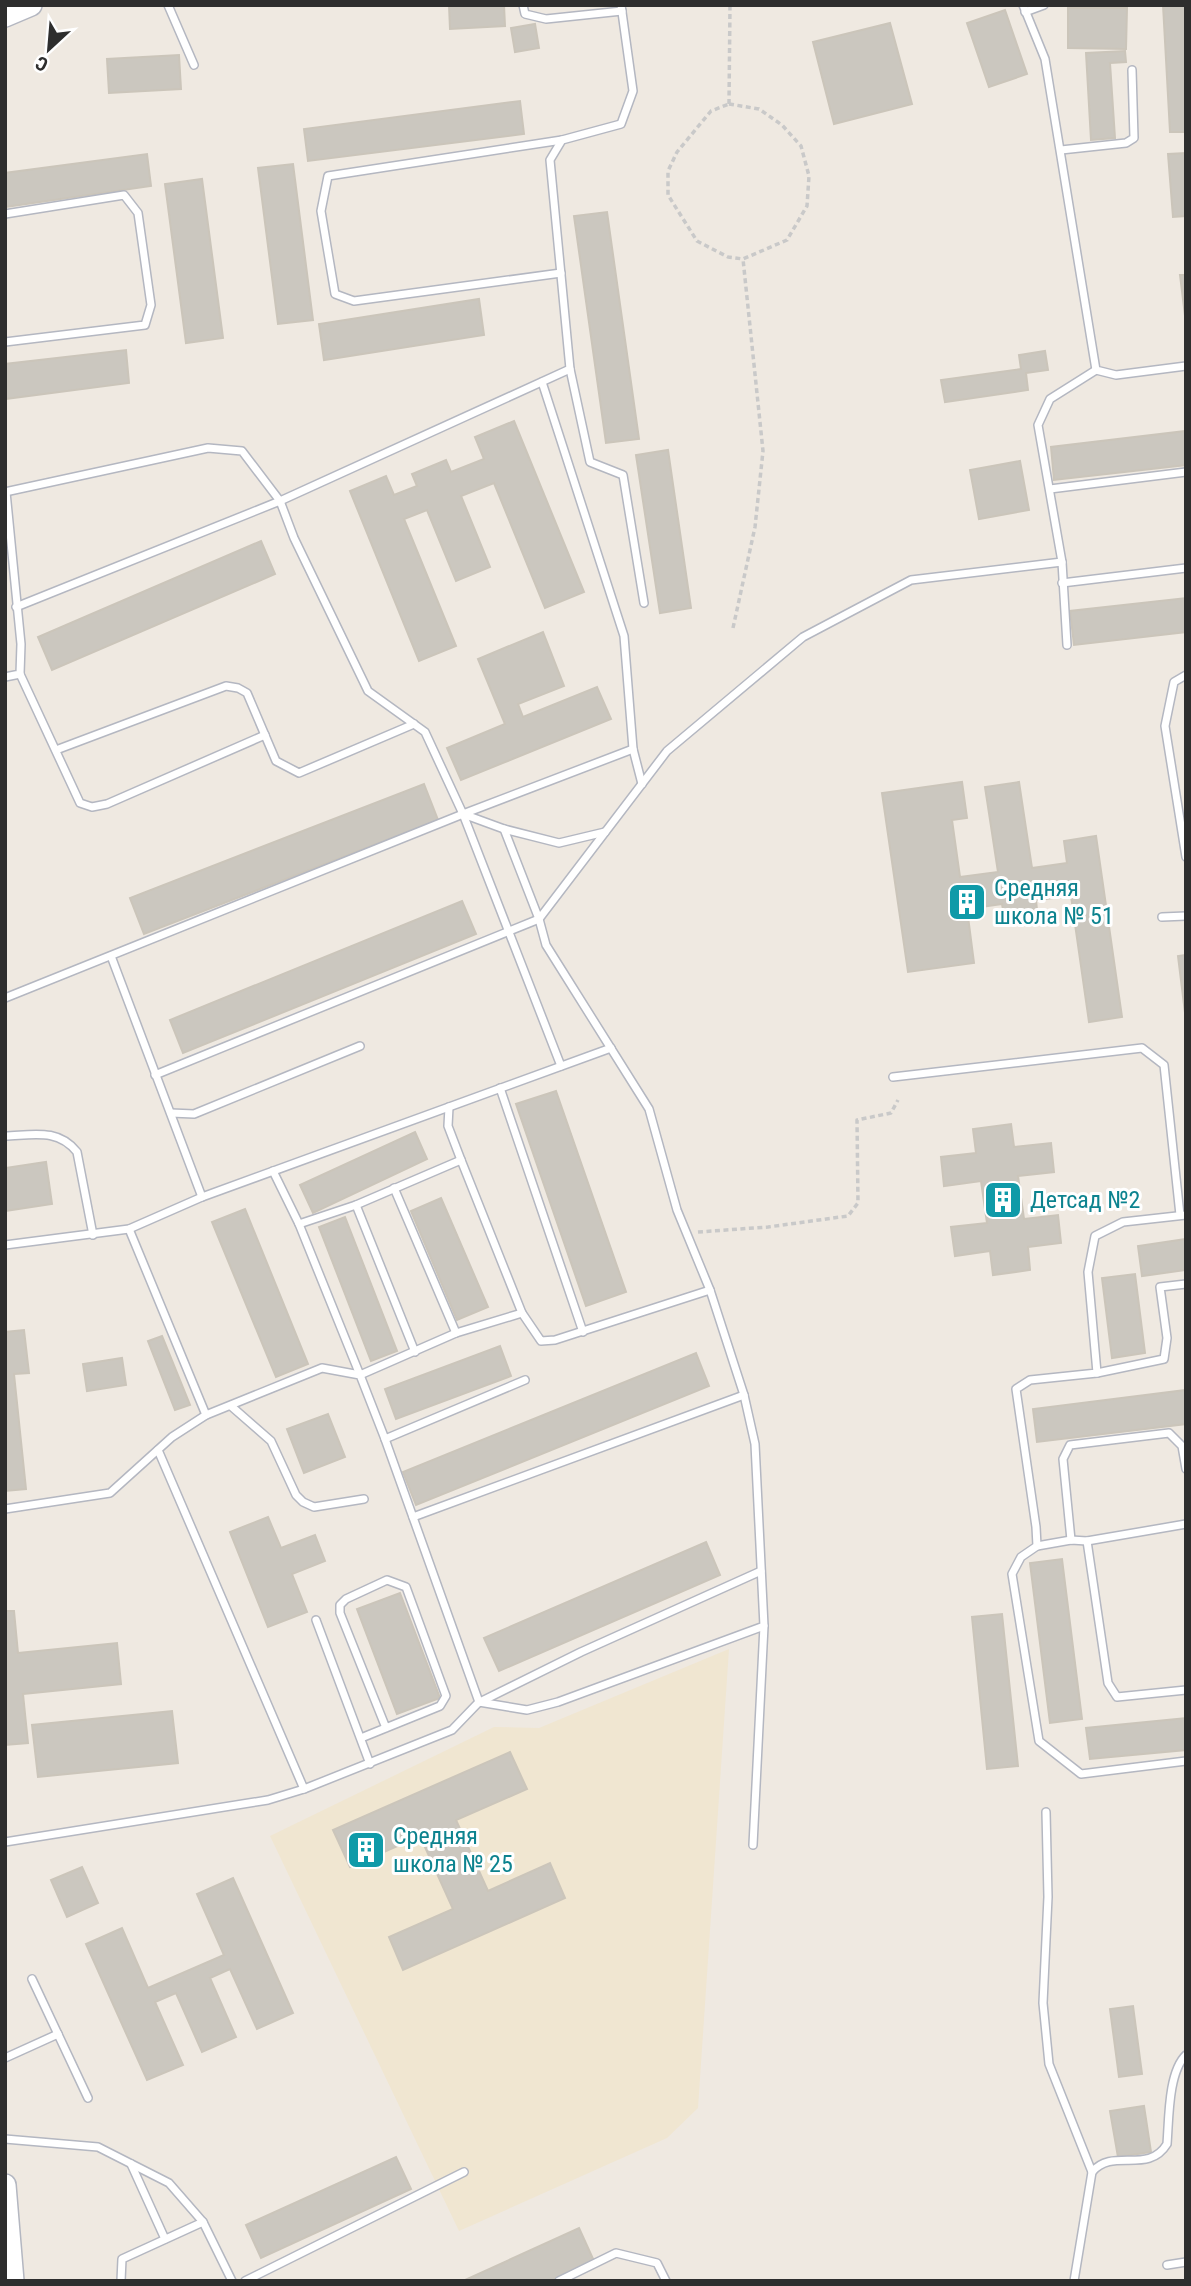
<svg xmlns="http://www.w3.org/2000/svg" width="1191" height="2286" font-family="'Roboto Condensed',sans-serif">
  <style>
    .education { fill: #f0e6d1 }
    .building { fill: #cbc7bf; stroke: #cbc5ba; stroke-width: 2 }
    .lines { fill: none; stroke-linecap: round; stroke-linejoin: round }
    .lane-casing { stroke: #b4b7c1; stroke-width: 10 }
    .secondary-casing { stroke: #b4b7c1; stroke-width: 24 }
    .path { stroke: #c9c9c9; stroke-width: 3.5; stroke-dasharray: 5 3.5; stroke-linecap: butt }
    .lane { stroke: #fff; stroke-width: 7 }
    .secondary { stroke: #fff; stroke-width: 21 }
    .labels { text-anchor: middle; stroke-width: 6; stroke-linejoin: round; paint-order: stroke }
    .culture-label { font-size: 24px; fill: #0d838f; stroke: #fff; text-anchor: start }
  </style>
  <rect width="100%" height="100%" fill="#efe9e1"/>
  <polygon class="education" points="729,1649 698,2108 667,2138 459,2231 270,1836 494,1727 539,1728"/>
  <g class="building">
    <polygon points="449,5 504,5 505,26 450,29"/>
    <polygon points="1163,5 1186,5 1186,132 1170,132"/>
    <polygon points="1068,8 1127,8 1126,49 1068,48"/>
    <polygon points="1005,10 1027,74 989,87 967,23"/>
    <polygon points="890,23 912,104 834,124 813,42"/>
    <polygon points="535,24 539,48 515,52 511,28"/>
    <polygon points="1125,51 1126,62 1110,63 1115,138 1091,140 1086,53"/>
    <polygon points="179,55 181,89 109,93 107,59"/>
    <polygon points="520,101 524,134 308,161 304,129"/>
    <polygon points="1186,153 1186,216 1173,217 1168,154"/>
    <polygon points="147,154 151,186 5,207 5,173"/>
    <polygon points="293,164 313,320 278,324 258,168"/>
    <polygon points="202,179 223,338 186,343 165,184"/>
    <polygon points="607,212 639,439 606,443 574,216"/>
    <polygon points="1180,275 1186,275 1186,324"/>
    <polygon points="479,299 484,335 324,360 319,324"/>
    <polygon points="126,350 129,383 5,399 5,364"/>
    <polygon points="1045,351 1048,370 1026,373 1028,390 945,402 941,380 1021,369 1019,355"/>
    <polygon points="514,421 584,592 545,608 494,483 461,496 490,567 456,581 427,510 404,519 456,646 419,661 350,491 386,476 394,495 417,486 412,474 446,460 451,472 484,459 475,437"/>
    <polygon points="1186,431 1186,465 1054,480 1051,447"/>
    <polygon points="668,450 691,608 660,613 636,455"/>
    <polygon points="1020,461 1029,510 979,519 970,470"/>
    <polygon points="261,541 275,574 52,670 38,637"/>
    <polygon points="1186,598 1186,632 1074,645 1070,611"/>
    <polygon points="543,632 564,686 518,704 523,717 597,687 611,719 461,780 447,748 505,724 478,659"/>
    <polygon points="962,782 967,818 952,820 960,877 998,872 985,787 1019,782 1032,868 1067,863 1064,841 1096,836 1122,1017 1089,1022 1071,896 1036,900 1037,910 1004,915 1002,904 967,909 974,963 908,972 882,793"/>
    <polygon points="424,784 438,820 144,934 130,898"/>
    <polygon points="462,901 476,934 183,1053 170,1020"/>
    <polygon points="1186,955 1186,1021 1178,956"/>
    <polygon points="556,1091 626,1292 586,1306 516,1104"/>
    <polygon points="1011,1124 1014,1147 1051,1143 1054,1172 1018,1176 1024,1219 1058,1215 1061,1243 1028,1247 1030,1270 993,1275 990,1251 955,1256 951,1227 987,1223 981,1181 944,1186 941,1157 976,1153 973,1129"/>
    <polygon points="415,1132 427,1159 313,1213 300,1185"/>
    <polygon points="46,1162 52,1204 5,1211 5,1168"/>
    <polygon points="441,1198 488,1307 457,1320 411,1211"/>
    <polygon points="245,1209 308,1364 276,1377 212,1222"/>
    <polygon points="345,1217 397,1351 371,1361 319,1227"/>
    <polygon points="1186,1239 1186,1270 1142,1276 1138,1246"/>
    <polygon points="1135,1274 1145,1353 1112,1358 1102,1278"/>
    <polygon points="24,1330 29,1373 14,1374 26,1489 5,1491 5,1332"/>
    <polygon points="162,1336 190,1405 175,1410 148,1341"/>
    <polygon points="500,1346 511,1376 396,1419 385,1389"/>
    <polygon points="696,1353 709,1386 416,1505 403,1472"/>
    <polygon points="122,1358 126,1385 87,1391 83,1364"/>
    <polygon points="1186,1390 1186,1424 1037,1442 1033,1409"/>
    <polygon points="328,1414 345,1457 304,1473 287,1429"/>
    <polygon points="268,1517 281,1548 315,1535 325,1561 292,1574 307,1612 268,1627 230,1532"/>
    <polygon points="706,1542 720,1575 499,1671 484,1638"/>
    <polygon points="1062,1559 1082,1719 1050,1723 1030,1563"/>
    <polygon points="400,1593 440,1698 397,1714 357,1609"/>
    <polygon points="5,1611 14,1611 18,1653 117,1643 121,1684 23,1694 28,1743 5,1745"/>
    <polygon points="1002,1614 1018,1766 987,1769 972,1617"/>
    <polygon points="172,1711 178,1763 38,1777 32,1725"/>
    <polygon points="1186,1718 1186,1750 1090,1759 1086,1728"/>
    <polygon points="510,1752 527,1789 456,1820 488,1891 550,1863 565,1898 403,1970 389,1937 453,1909 420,1836 350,1867 333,1830"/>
    <polygon points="82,1867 98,1903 67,1917 51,1880"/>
    <polygon points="233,1878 293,2013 257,2029 230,1969 210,1978 236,2037 202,2052 176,1993 155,2002 183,2065 147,2080 86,1944 122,1928 148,1988 224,1955 197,1894"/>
    <polygon points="1133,2006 1142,2074 1119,2077 1110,2009"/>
    <polygon points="1144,2106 1151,2152 1118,2157 1110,2111"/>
    <polygon points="396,2157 411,2189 261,2258 246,2225"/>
    <polygon points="579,2228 594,2261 551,2281 463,2281"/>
  </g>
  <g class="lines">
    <defs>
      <g id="lane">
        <polyline points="168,5 194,65"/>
        <polyline points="523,5 525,14 546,19 622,11"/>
        <polyline points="621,5 633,91 621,124 562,140 550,160 570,369 590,462 623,475 644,603"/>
        <polyline points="1023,5 1045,59 1096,370 1116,375 1186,366"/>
        <polyline points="1025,12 1044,5"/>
        <polyline points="1061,150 1126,143 1134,138 1132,70"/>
        <polyline points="5,214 124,195 138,213 151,305 145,325 5,342"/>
        <polyline points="561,273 354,301 335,294 321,211 328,176 562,140"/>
        <polyline points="542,382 624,636 633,749 642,784"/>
        <polyline points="1050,489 1186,472"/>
        <polyline points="5,492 208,448 242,451 280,501 294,538 368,691 425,732 463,814 504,829 539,919 546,945 649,1109 677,1210 710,1290 744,1395 755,1444 764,1626 558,1702 527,1710 479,1702"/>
        <polyline points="1062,583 1186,568"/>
        <polyline points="16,607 280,501 570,369"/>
        <polyline points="1067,645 1062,562 1038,425 1050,399 1096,370"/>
        <polyline points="20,674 80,803 92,807 107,804 265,735"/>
        <polyline points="1186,675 1174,682 1165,726 1186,857"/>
        <polyline points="5,677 20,674 21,644 6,492"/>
        <polyline points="56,750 226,686 238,688 247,693 276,761 299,773 414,724"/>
        <polyline points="463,814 561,1066"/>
        <polyline points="504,829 559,843 605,832"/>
        <polyline points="1162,917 1186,916"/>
        <polyline points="111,956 202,1197"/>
        <polyline points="5,998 463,814 633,749"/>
        <polyline points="155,1075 539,919 667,751 803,637 911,580 1062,562"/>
        <polyline points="893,1077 1142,1048 1164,1065 1180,1215"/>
        <polyline points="500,1088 583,1332"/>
        <polyline points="449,1107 448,1126 461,1160 522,1313 541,1341 555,1340 710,1290"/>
        <polyline points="171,1113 194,1114 360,1046"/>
        <path d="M5,1136C33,1135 58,1128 77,1152L93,1235"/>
        <polyline points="273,1171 299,1224 360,1375 456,1333 522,1313"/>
        <polyline points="394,1188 456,1333"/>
        <polyline points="1186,1215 1123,1222 1095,1236 1088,1272 1097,1373 1030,1380 1016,1389 1036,1527 1037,1546 1021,1557 1012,1574 1039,1741 1081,1774 1186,1761"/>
        <polyline points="299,1224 356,1205"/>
        <polyline points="129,1229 206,1415"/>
        <polyline points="5,1245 129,1229 202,1197 611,1048"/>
        <polyline points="415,1352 356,1205 461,1160"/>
        <polyline points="1097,1373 1164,1359 1167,1338 1160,1287 1186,1284"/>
        <polyline points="231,1406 271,1441 296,1495 303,1502 314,1507 364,1499"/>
        <polyline points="385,1439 525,1380"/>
        <polyline points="158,1450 304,1789"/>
        <polyline points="5,1509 110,1493 172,1437 206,1415 322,1368 360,1375 385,1439 479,1702 452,1730 304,1789 268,1800 5,1842"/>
        <polyline points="413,1517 744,1395"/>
        <polyline points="1071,1540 1063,1459 1070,1445 1169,1433 1182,1446 1186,1469"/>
        <polyline points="1087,1541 1108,1683 1117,1697 1186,1690"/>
        <polyline points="1037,1546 1071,1540 1087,1541 1186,1524"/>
        <polyline points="316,1620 370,1764"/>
        <polyline points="480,1702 581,1652 761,1571"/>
        <polyline points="361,1738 440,1706 446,1696 406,1587 387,1580 346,1599 340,1605 340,1613 386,1728"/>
        <polyline points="1046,1812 1048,1897 1043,2003 1049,2064 1092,2172"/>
        <polyline points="753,1845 764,1626"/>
        <polyline points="32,1979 88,2098"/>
        <polyline points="5,2058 58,2034"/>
        <polyline points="5,2139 98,2147 169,2183 203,2222 232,2281"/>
        <polyline points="131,2164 165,2239"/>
        <polyline points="1167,2265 1186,2262"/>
        <polyline points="121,2281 122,2259 203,2222"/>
        <polyline points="245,2281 464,2172"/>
        <polyline points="559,2281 616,2253 657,2263 666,2281"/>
        <path d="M1074,2281L1092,2172C1113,2147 1148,2175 1167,2144C1169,2120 1168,2072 1186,2055"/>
      </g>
      <g id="secondary">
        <polyline points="5,16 31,5"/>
        <polyline points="5,2185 13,2281"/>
      </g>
    </defs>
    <use href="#lane" class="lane-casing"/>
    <use href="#secondary" class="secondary-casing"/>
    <g class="path">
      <polygon points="729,104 759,109 782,125 801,146 809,176 807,206 787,240 743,259 728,257 697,241 668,195 668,171 677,152 711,111"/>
      <polyline points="729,104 730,5"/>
      <polyline points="733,628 755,527 763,451 743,259"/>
      <polyline points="698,1232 768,1227 848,1216 858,1203 857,1120 891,1113 898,1100"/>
    </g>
    <use href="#lane" class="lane"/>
    <use href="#secondary" class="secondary"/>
  </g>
  <defs>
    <symbol id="building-square" viewBox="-11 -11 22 22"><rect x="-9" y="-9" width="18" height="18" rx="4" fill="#0f9aa8" stroke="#fff"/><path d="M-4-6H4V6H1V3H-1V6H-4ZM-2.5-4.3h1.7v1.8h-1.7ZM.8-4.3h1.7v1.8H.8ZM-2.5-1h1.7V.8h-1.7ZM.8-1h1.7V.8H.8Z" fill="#fff"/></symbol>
  </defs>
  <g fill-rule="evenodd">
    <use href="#building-square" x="945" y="880" width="44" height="44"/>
    <use href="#building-square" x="981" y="1178" width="44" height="44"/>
    <use href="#building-square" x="344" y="1828" width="44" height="44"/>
  </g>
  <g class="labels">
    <g class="culture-label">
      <text x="994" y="896">Средняя<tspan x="994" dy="28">школа № 51</tspan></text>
      <text x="1030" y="1208">Детсад №2</text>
      <text x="393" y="1844">Средняя<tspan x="393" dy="28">школа № 25</tspan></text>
    </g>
  </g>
  <rect width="1191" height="2286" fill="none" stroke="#2e2e2e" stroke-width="14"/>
  <g transform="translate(49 49) rotate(206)" stroke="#ffffff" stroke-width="5" paint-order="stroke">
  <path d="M0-5L12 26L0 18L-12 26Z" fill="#2e2e2e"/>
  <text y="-10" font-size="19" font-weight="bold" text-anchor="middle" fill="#2e2e2e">С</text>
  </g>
</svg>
